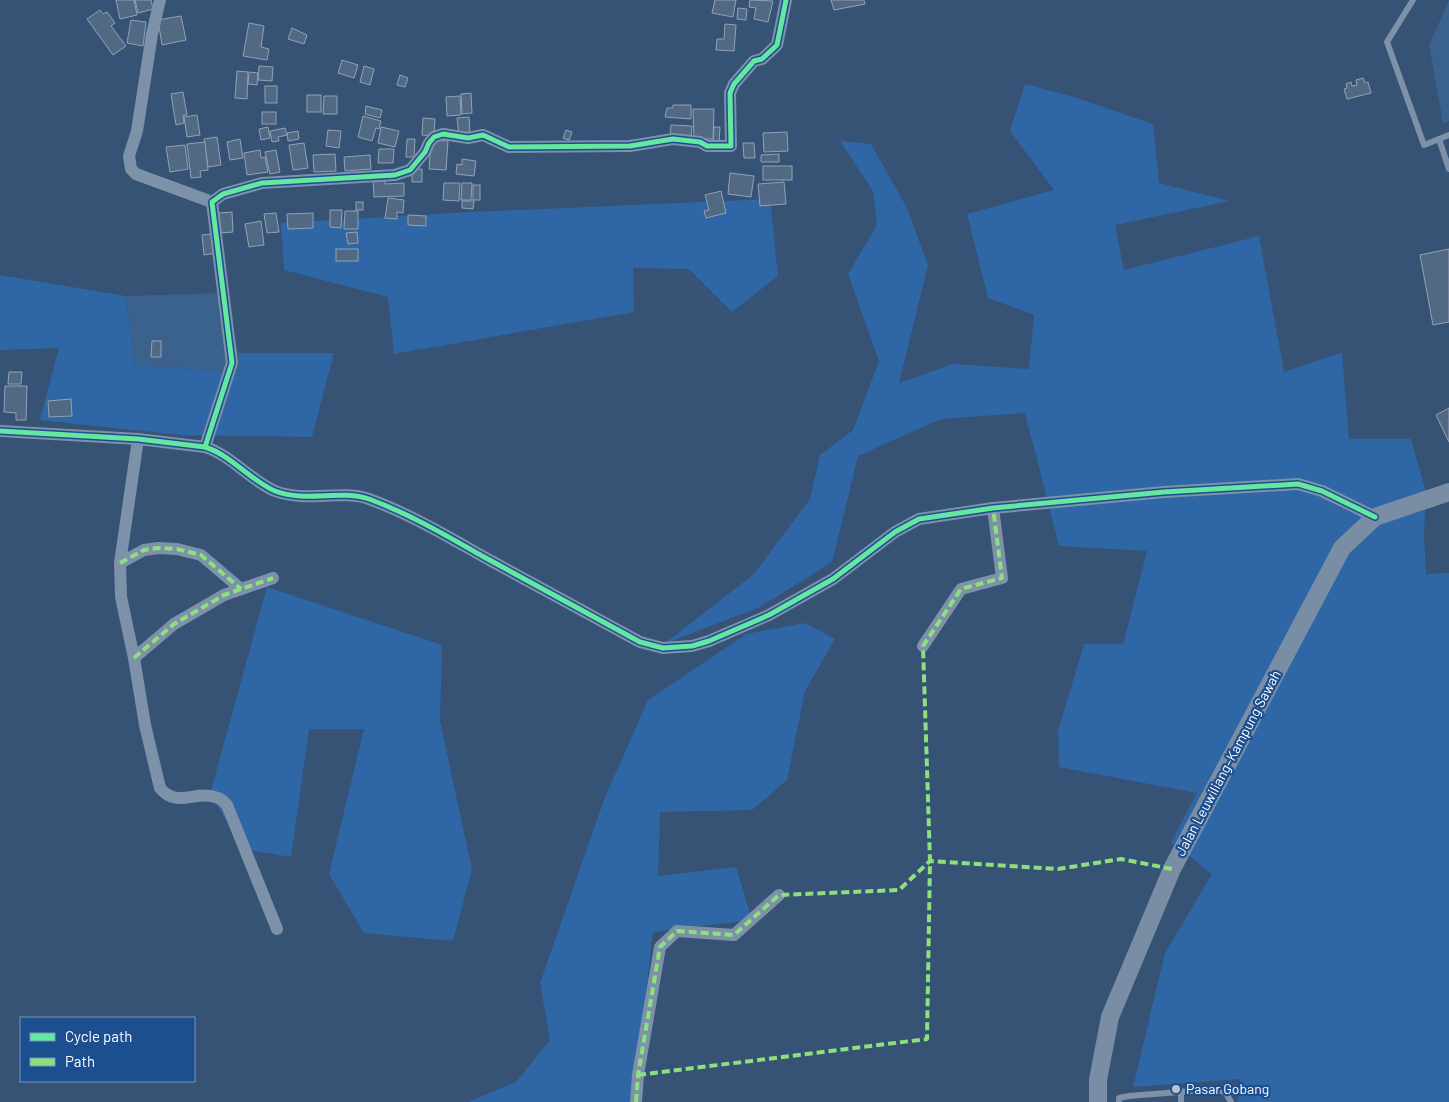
<svg xmlns="http://www.w3.org/2000/svg" width="1449" height="1102" font-family="Barlow,sans-serif">
  <style>
    .green { fill: #2f66a5 }
    .water { fill: #3b618d }
    .building { fill: #526984; stroke: #92a2b6 }
    .lines { fill: none; stroke-linecap: round; stroke-linejoin: round }
    .service { stroke: #7d92a8; stroke-width: 6 }
    .minor { stroke: #7d92a8; stroke-width: 12 }
    .secondary { stroke: #798da4; stroke-width: 18 }
    .quiet { stroke: #8de07e; stroke-width: 4; stroke-dasharray: 8 4; stroke-linecap: butt }
    .cycleway-casing { stroke: #1b4f8f; stroke-width: 8 }
    .cycleway { stroke: #66e7a1; stroke-width: 5 }
    .poi-dot { fill: #b9c2ce; stroke: #1b4f8f; stroke-width: 2 }
    .labels { text-anchor: middle; stroke-width: 4.5; stroke-linejoin: round; paint-order: stroke }
    .street-label { font-size: 14px; fill: #fff; stroke: #1b4f8f }
    .poi-label { font-size: 14px; fill: #fff; stroke: #1b4f8f; text-anchor: start }
  </style>
  <rect width="100%" height="100%" fill="#365274"/>
  <g class="green">
    <polygon points="1025,84 1074,97 1153,124 1159,183 1230,201 1115,225 1124,270 1259,236 1284,372 1342,352 1349,439 1411,439 1426,492 1424,536 1426,574 1449,573 1449,1102 1238,1102 1240,1079 1133,1087 1165,953 1212,874 1171,842 1197,793 1059,767 1058,731 1084,644 1123,644 1147,551 1059,546 1025,413 941,419 858,456 832,562 760,607 664,644 754,574 810,499 820,455 853,430 879,361 848,274 877,225 873,191 840,141 871,144 907,208 928,265 899,383 953,364 1029,369 1034,315 988,298 967,214 1054,190 1010,131"/>
    <polygon points="770,199 778,276 732,312 689,269 633,268 634,312 394,354 388,297 284,270 281,223 472,212"/>
    <polygon points="0,275 126,296 135,365 242,372 238,353 334,353 312,437 180,435 40,420 59,348 0,350"/>
    <polygon points="267,587 442,645 440,721 472,869 453,941 364,933 329,874 364,729 309,729 291,857 244,849 210,794"/>
    <polygon points="805,623 835,639 805,691 787,780 752,810 660,812 658,876 736,867 752,920 653,932 638,1063 637,1102 468,1102 516,1082 550,1040 540,983 605,797 648,700 746,634"/>
  </g>
  <g class="water">
    <polygon points="1449,0 1449,121 1443,123 1429,45"/>
    <polygon points="226,293 242,372 135,365 126,296"/>
  </g>
  <g class="building">
    <polygon points="116,0 134,0 137,15 120,19"/>
    <polygon points="135,0 151,0 153,9 138,13"/>
    <polygon points="715,0 736,0 733,17 712,13"/>
    <polygon points="750,0 773,1 768,22 754,19 756,8 749,7"/>
    <polygon points="831,0 864,0 865,4 834,10"/>
    <polygon points="738,8 747,9 746,20 737,19"/>
    <polygon points="100,10 103,14 107,12 115,23 111,26 126,46 113,55 87,19"/>
    <polygon points="181,16 186,40 162,45 158,20"/>
    <polygon points="131,20 146,22 143,46 127,43"/>
    <polygon points="249,23 264,26 261,47 269,49 267,60 243,56"/>
    <polygon points="725,24 736,25 734,51 716,50 717,39 724,39"/>
    <polygon points="292,28 307,35 304,44 288,39"/>
    <polygon points="342,60 358,65 354,78 338,73"/>
    <polygon points="259,66 273,67 272,81 258,80"/>
    <polygon points="364,66 374,69 370,85 360,82"/>
    <polygon points="237,71 248,72 247,99 235,98"/>
    <polygon points="249,72 258,73 257,85 248,84"/>
    <polygon points="400,75 408,78 405,87 397,85"/>
    <polygon points="1363,78 1365,83 1368,82 1371,93 1347,99 1344,89 1347,88 1346,84 1351,82 1352,86 1357,85 1356,80"/>
    <rect x="265" y="86" width="12" height="17"/>
    <polygon points="183,92 187,115 183,115 184,123 176,125 171,94"/>
    <polygon points="471,93 472,113 462,114 461,94"/>
    <rect x="307" y="95" width="14" height="17"/>
    <polygon points="324,96 337,96 337,114 323,114"/>
    <polygon points="460,96 461,115 447,116 446,97"/>
    <polygon points="673,105 691,105 691,119 665,117 667,108 673,108"/>
    <polygon points="366,106 382,110 380,118 365,114"/>
    <polygon points="693,109 714,109 713,139 694,139"/>
    <rect x="262" y="112" width="14" height="12"/>
    <polygon points="197,115 200,135 187,137 184,117"/>
    <polygon points="363,116 381,121 379,129 376,128 372,141 358,137"/>
    <polygon points="469,117 470,134 459,135 457,118"/>
    <polygon points="423,118 435,119 434,136 422,135"/>
    <polygon points="671,125 692,126 691,138 670,137"/>
    <polygon points="268,127 270,138 261,140 259,129"/>
    <polygon points="381,127 399,131 395,147 378,143"/>
    <polygon points="714,127 720,127 719,144 713,144"/>
    <polygon points="285,128 287,135 278,137 279,141 272,142 270,131"/>
    <polygon points="328,130 341,131 339,148 326,146"/>
    <polygon points="566,130 572,132 569,140 563,138"/>
    <polygon points="298,131 299,139 288,141 287,133"/>
    <polygon points="787,132 788,151 764,152 763,133"/>
    <polygon points="217,137 221,165 208,167 204,139"/>
    <polygon points="240,139 243,158 230,160 227,142"/>
    <polygon points="407,139 415,139 414,157 406,157"/>
    <polygon points="431,140 448,141 446,170 429,169"/>
    <polygon points="205,142 208,170 200,171 201,177 191,178 187,144"/>
    <polygon points="304,143 308,168 293,170 289,145"/>
    <polygon points="743,143 754,143 755,158 744,158"/>
    <polygon points="185,145 188,169 170,172 166,147"/>
    <polygon points="379,149 394,149 393,163 378,163"/>
    <polygon points="260,150 261,158 265,157 268,172 247,175 244,153"/>
    <polygon points="276,150 280,172 270,174 265,152"/>
    <polygon points="335,154 336,171 314,172 313,155"/>
    <polygon points="779,154 779,162 761,162 761,155"/>
    <polygon points="370,155 371,169 345,171 344,157"/>
    <polygon points="462,159 476,161 474,176 456,174 457,164 462,165"/>
    <rect x="763" y="166" width="29" height="14"/>
    <polygon points="422,169 422,182 412,182 412,170"/>
    <polygon points="730,173 754,176 751,197 728,194"/>
    <polygon points="385,178 385,184 404,183 404,196 374,197 373,179"/>
    <polygon points="784,182 786,204 760,206 758,184"/>
    <polygon points="444,183 460,183 459,201 443,200"/>
    <polygon points="462,183 472,183 471,200 461,200"/>
    <rect x="473" y="185" width="7" height="15"/>
    <polygon points="721,191 726,213 706,218 704,211 709,210 705,195"/>
    <polygon points="388,198 404,200 403,213 397,212 397,219 385,218"/>
    <polygon points="462,201 474,201 473,209 462,208"/>
    <rect x="356" y="202" width="7" height="8"/>
    <polygon points="330,210 342,210 341,228 330,227"/>
    <polygon points="345,211 358,211 358,229 344,229"/>
    <polygon points="232,212 233,232 221,233 219,213"/>
    <polygon points="276,213 279,232 267,233 264,214"/>
    <polygon points="313,213 313,228 288,229 287,214"/>
    <polygon points="408,215 426,216 426,226 408,225"/>
    <polygon points="261,221 264,245 249,247 245,224"/>
    <polygon points="357,232 358,243 348,244 346,233"/>
    <polygon points="214,234 216,253 204,255 202,235"/>
    <rect x="336" y="249" width="22" height="12"/>
    <polygon points="1449,249 1449,322 1433,325 1420,255"/>
    <polygon points="152,341 161,341 161,357 151,357"/>
    <polygon points="9,372 22,372 21,384 8,384"/>
    <polygon points="5,386 27,386 26,420 16,420 16,413 4,412"/>
    <polygon points="71,399 72,416 49,417 48,401"/>
    <polygon points="1449,408 1449,442 1436,415"/>
  </g>
  <g class="lines">
    <g class="service">
      <polyline points="1413,0 1387,42 1424,145 1449,135"/>
      <polyline points="1439,139 1449,169"/>
      <polyline points="1119,1102 1119,1098 1129,1096 1217,1089 1226,1093 1231,1102"/>
      <polyline points="1181,1102 1181,1091"/>
    </g>
    <g class="minor">
      <polyline points="160,0 152,34 137,131 129,156 131,169 136,174 212,202"/>
      <path d="M0,431L138,439L205,447C231,455 251,481 275,491C307,503 341,489 369,499C410,514 447,536 484,557C536,585 588,614 640,642L663,648L692,646L709,641L769,615L833,579L895,532L919,519L993,508L1164,492L1298,484L1322,491L1375,517"/>
      <path d="M138,439L120,563L121,597L134,658L145,725L160,788C177,809 196,789 218,798C221,799 225,803 227,805L277,929"/>
      <polyline points="205,447 232,363 212,202 223,194 262,183 395,175 410,170 425,152 429,143 434,137 443,134 468,138 483,135 509,147 630,146 673,139 700,142 707,146 731,146 730,93 734,84 754,61 762,59 777,45 786,0"/>
      <polyline points="120,563 144,550 158,548 177,549 201,555 241,589"/>
      <polyline points="923,646 961,589 1002,578 993,508"/>
      <polyline points="134,658 174,624 224,595 273,578"/>
      <polyline points="636,1102 638,1075 660,947 677,931 734,935 779,895"/>
    </g>
    <polyline class="secondary" points="1098,1102 1098,1080 1110,1017 1172,869 1342,548 1375,517 1449,492"/>
    <g class="quiet">
      <polyline points="120,563 144,550 158,548 177,549 201,555 241,589"/>
      <polyline points="134,658 174,624 224,595 273,578"/>
      <polyline points="638,1075 927,1039 930,861 923,646 961,589 1002,578 993,508"/>
      <polyline points="636,1102 638,1075 660,947 677,931 734,935 779,895 899,890 930,861 1058,869 1121,859 1172,869"/>
    </g>
    <defs>
      <g id="cycleway">
        <path d="M0,431L138,439L205,447C231,455 251,481 275,491C307,503 341,489 369,499C410,514 447,536 484,557C536,585 588,614 640,642L663,648L692,646L709,641L769,615L833,579L895,532L919,519L993,508L1164,492L1298,484L1322,491L1375,517"/>
        <polyline points="205,447 232,363 212,202 223,194 262,183 395,175 410,170 425,152 429,143 434,137 443,134 468,138 483,135 509,147 630,146 673,139 700,142 707,146 731,146 730,93 734,84 754,61 762,59 777,45 786,0"/>
      </g>
    </defs>
    <use href="#cycleway" class="cycleway-casing"/>
    <use href="#cycleway" class="cycleway"/>
  </g>
  <circle class="poi-dot" cx="1176" cy="1089" r="5"/>
  <g class="labels">
    <g class="street-label">
      <text transform="translate(1228 763) rotate(-62)" y="5">Jalan Leuwiliang–Kampung Sawah</text>
    </g>
    <g class="poi-label">
      <text x="1186" y="1094">Pasar Gobang</text>
    </g>
  </g>
  <rect x="20" y="1017" width="175" height="65" fill="#1b4f8f" stroke="#7695bc"/>
  <rect x="30" y="1033" width="25" height="8" fill="#66e7a1" stroke="#7695bc"/>
  <text x="65" y="1042" font-size="15" fill="#ffffff">Cycle path</text>
  <rect x="30" y="1058" width="25" height="8" fill="#8de07e" stroke="#7695bc"/>
  <text x="65" y="1067" font-size="15" fill="#ffffff">Path</text>
</svg>
